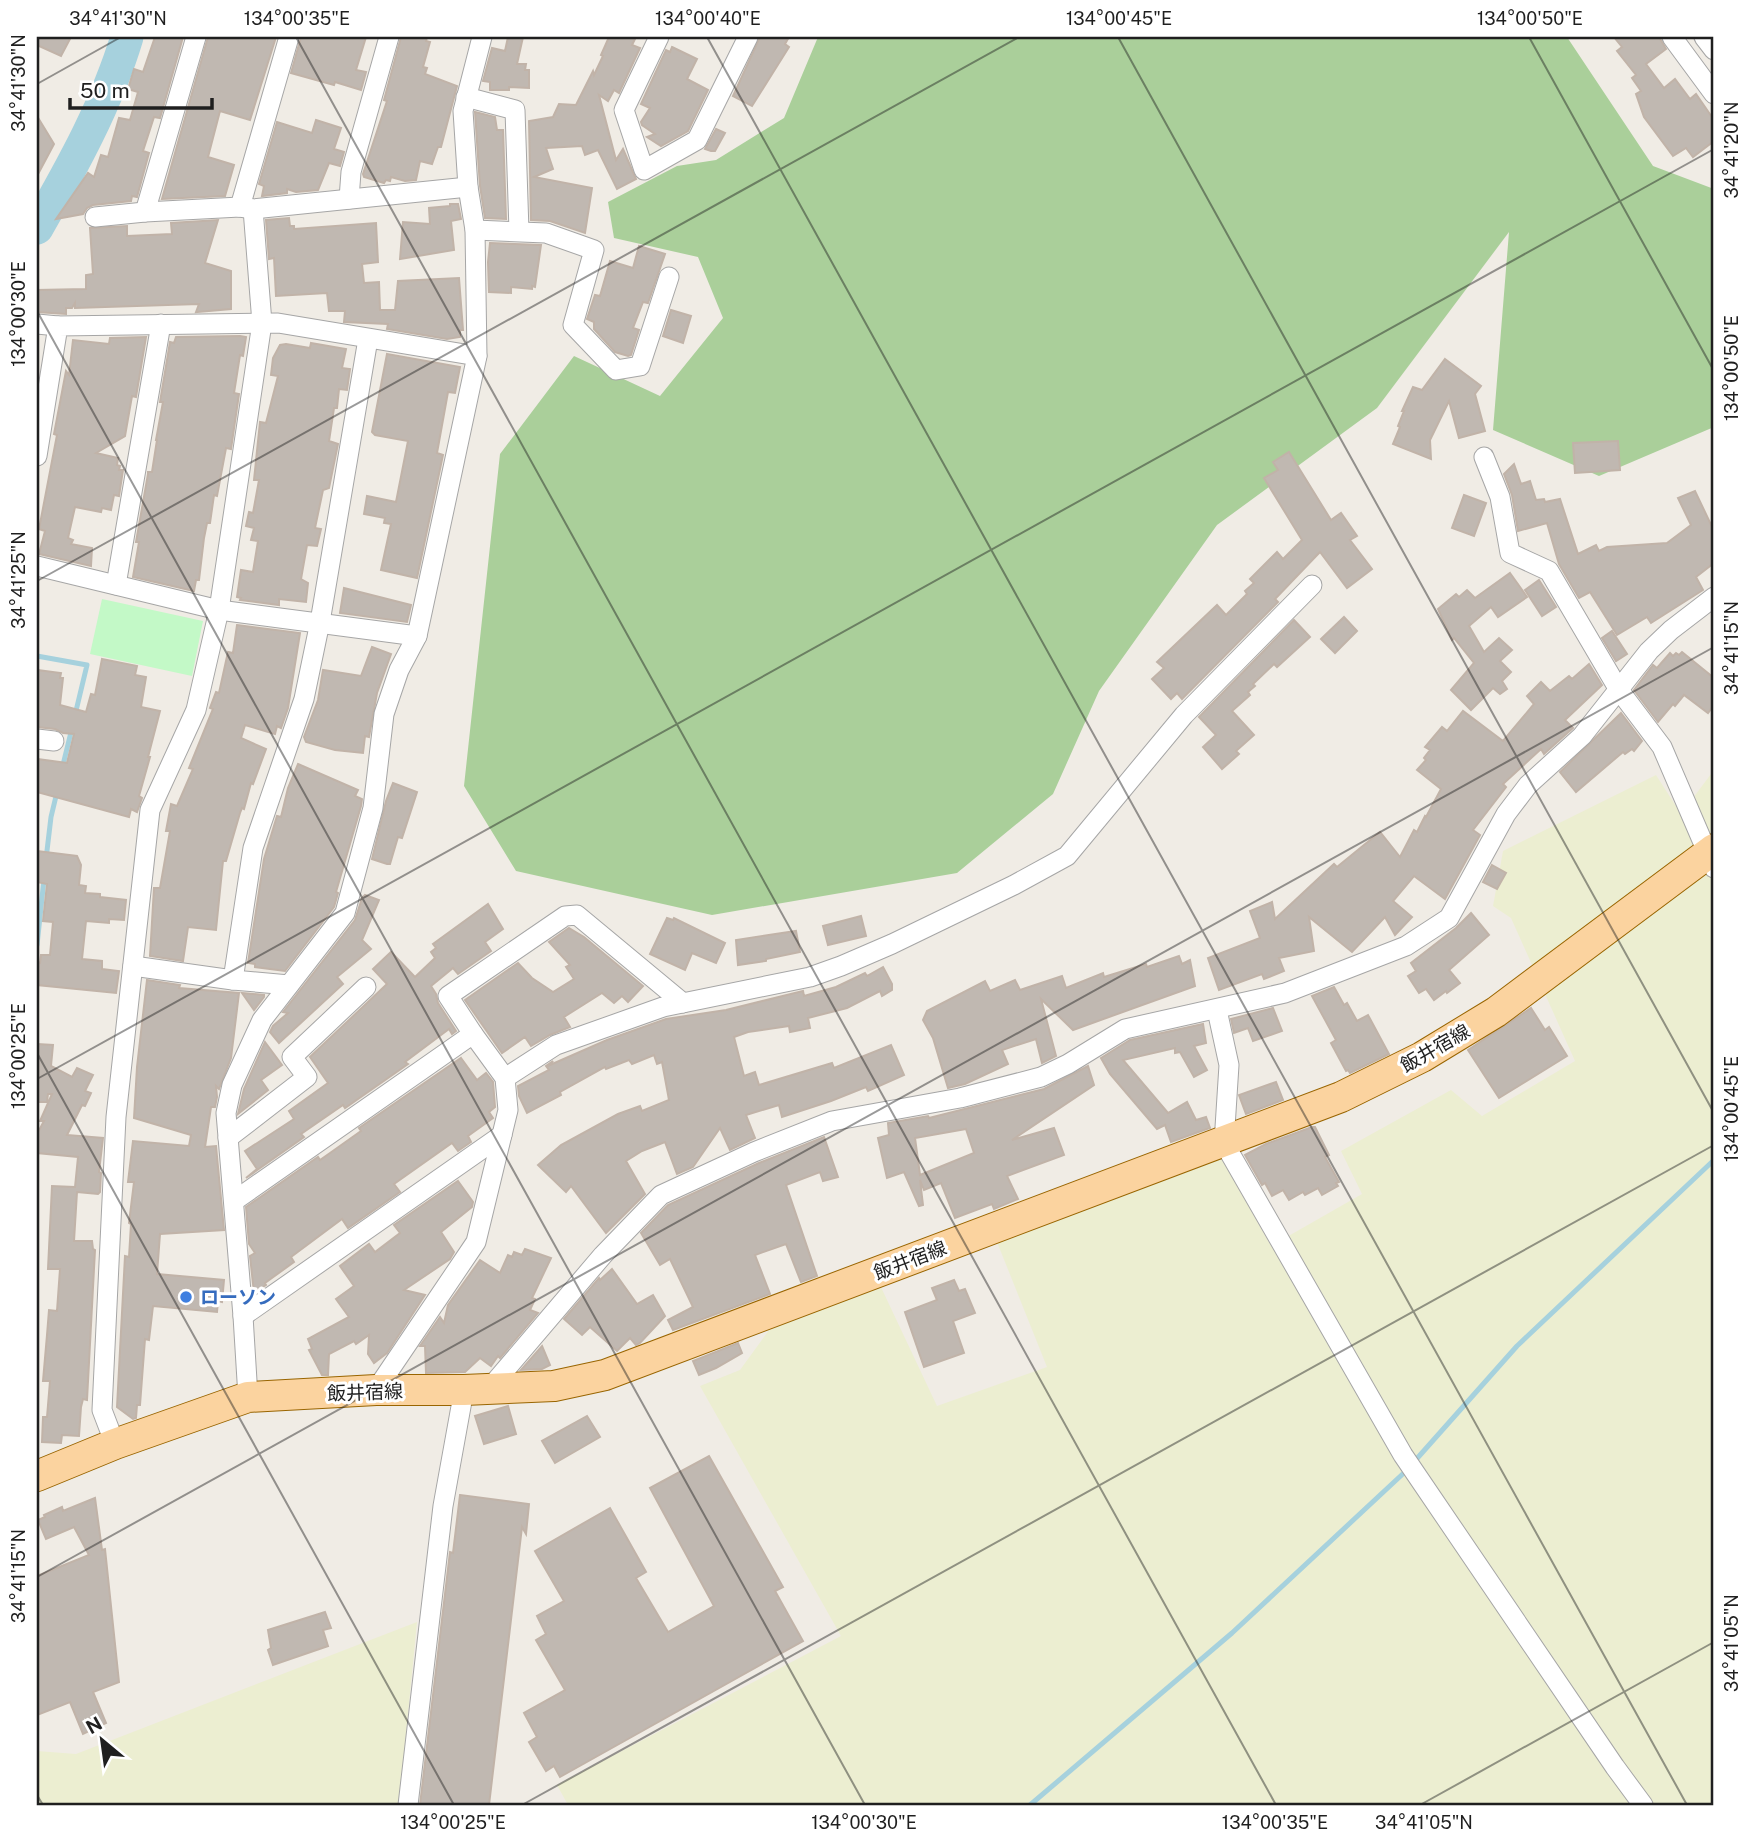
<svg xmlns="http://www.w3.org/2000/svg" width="1751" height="1842" font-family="'Public Sans','Noto Sans JP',sans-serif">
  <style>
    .farmland { fill: #eceed1 }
    .forest { fill: #aacf9a }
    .park { fill: #c3f9c7 }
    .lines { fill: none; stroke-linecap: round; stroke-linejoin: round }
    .stream { stroke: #a6d1dd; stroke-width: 5 }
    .river { stroke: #a6d1dd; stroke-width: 33 }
    .building { fill: #c0b8b1; stroke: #c1b3a8; stroke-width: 2; fill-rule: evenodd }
    .street-casing { stroke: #a6a6a6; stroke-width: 21 }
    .primary-casing { stroke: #996501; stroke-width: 32 }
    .street { stroke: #fff; stroke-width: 19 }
    .primary { stroke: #fbd39f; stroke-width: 30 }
    .ticks { fill: none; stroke: #1f1f1f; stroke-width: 2; stroke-opacity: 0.45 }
    .shop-dot { fill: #3f7fe0; stroke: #fff; stroke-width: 2.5 }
    .labels { text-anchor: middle; stroke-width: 6; stroke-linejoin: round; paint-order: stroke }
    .street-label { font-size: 19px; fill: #1f1f1f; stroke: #fff }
    .shop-label { font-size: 19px; font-weight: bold; fill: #366cbe; stroke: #fff; text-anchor: start }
    .neatline { fill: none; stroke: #1f1f1f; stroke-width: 2.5 }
    .ticks-label { font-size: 18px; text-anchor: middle; fill: #1f1f1f }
  </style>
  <rect width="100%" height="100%" fill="#f0ece5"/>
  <g class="farmland">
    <polygon points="1714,770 1714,1805 568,1805 557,1785 841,1636 700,1386 740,1370 769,1330 879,1283 937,1406 1047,1367 997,1242 1219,1154 1271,1246 1362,1194 1341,1151 1451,1090 1482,1116 1575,1061 1511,918 1493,906 1503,851 1656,775 1681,814"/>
    <polygon points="417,1622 399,1805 37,1805 37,1751 76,1754"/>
  </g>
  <polygon class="forest" points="818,37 1567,37 1653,166 1714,189 1714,427 1599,476 1493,430 1509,232 1377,408 1217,525 1099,691 1053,794 957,873 712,915 516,871 464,786 500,454 574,356 660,396 723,318 698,257 614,238 608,202 677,166 716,160 784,118"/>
  <polygon class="park" points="102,599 203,621 192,676 90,654"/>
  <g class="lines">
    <g class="stream">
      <polyline points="37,656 87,665 75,715"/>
      <polyline points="62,769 72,728"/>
      <polyline points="46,859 51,817 57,792"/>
      <polyline points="37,945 44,879"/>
      <polyline points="1413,1463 1517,1346 1714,1160"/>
      <polyline points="1030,1805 1232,1633 1407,1470"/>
    </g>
    <path class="river" d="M37,228C72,167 107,104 127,37"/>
  </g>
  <g class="building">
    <polygon points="37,37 71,37 61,56 37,45"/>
    <polygon points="155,37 183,37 160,118 154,117 143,151 149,153 137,197 132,196 131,201 93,205 87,208 83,214 56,219 88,173 94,177 101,155 108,157 119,118 130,120 138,92 128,89 134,69 143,72"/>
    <polygon points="208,37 276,37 250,120 220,111 208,157 234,165 225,196 162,199"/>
    <polygon points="301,37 366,37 356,70 366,72 361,90 335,82 334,85 291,73"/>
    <polygon points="401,37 427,37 426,41 430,42 423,67 427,68 425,74 457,86 441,147 438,147 432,164 420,161 416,180 405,181 391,177 390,181 386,180 384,183 364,177 363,174 387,101 384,100"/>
    <polygon points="508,37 523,37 517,64 526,64 525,70 529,70 529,88 509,87 509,90 490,90 490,82 483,81 492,48 505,51"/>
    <polygon points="609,37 636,37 632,45 640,48 619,93 614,90 608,101 599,95 616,160 623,149 636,179 617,189 598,150 585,155 582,146 546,148 553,169 534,177 592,188 585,233 550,221 531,220 529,121 553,117 559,104 576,105 593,71 594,75 603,56 601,55"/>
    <polygon points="760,37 789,37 785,44 789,47 752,106 733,96"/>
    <polygon points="1614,37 1659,37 1666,49 1646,64 1664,88 1675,79 1690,99 1696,94 1714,120 1714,141 1693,157 1686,148 1673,156 1644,117 1636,94 1641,91 1632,78 1636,75 1617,51 1622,47"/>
    <polygon points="672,47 697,59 687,79 708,90 688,131 661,146 647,137 655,134 642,125 641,122 650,108 641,104 666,50 670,52"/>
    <polygon points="475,112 495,117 497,130 503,130 506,219 485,218 480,186"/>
    <polygon points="37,116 54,144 37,176"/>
    <polygon points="316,120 341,128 334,149 344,152 340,166 329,163 318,190 296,192 287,189 287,193 262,196 264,186 259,184 277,122 312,133"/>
    <polygon points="716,129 725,133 715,151 711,151 705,149"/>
    <polygon points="450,204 458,204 461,219 451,221 454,250 400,259 403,222 430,224 429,208 450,206"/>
    <polygon points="289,218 290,226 294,226 294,229 376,223 378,262 362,264 364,283 379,282 380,310 395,310 398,281 459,278 463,330 460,330 460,337 447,339 387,329 388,324 344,322 345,311 329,311 327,293 276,296 274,258 269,259 266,220"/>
    <polygon points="218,220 205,263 231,271 231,309 196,312 199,304 75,308 75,303 72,308 66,308 66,314 37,312 37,290 86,289 86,275 93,274 90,228 127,226 127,236 172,234 171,223"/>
    <polygon points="490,243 541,245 535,287 532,286 532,289 511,287 511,293 489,292 488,262"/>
    <polygon points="639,246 665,254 648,303 643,302 633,328 639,330 631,355 628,356 615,352 594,329 594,322 587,319 595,295 600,296 610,261 633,268"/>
    <polygon points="671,310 691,316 683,343 663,336"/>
    <polygon points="240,336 246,337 243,356 240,355 234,393 239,394 231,449 226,448 217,496 214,495 210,523 207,523 204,538 199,580 196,580 194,591 133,577 139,542 136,542 148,474 148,472 152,472 157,440 156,440 163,402 160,402 170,342 174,343 176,337"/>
    <polygon points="146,337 136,397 132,396 125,436 96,453 118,458 117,465 120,466 119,470 123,470 119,496 114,495 111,510 102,508 101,512 75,507 68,538 73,540 71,544 92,548 91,566 39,554 45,531 39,529 57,435 54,434 66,371 69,375 73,340 109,344 110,338"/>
    <polygon points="311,343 346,349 342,368 350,369 347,390 339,389 337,408 334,408 329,441 338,444 329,488 323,490 315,528 321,529 317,546 307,545 301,579 308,583 306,602 279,599 279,605 240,600 241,598 237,597 241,570 253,572 258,541 251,540 254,528 246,526 249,512 253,513 259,480 254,480 260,422 266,423 278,376 271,375 273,358 280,345 286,344 310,348"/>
    <polygon points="387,354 460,367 455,393 448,392 437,453 443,455 417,578 381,570 391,524 384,523 385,518 364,514 367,496 396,502 408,441 375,435 372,432"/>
    <polygon points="1445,359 1481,386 1475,394 1485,431 1459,438 1449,401 1430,440 1431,459 1393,444 1400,427 1398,426 1404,411 1402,411 1413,387 1422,390"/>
    <polygon points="1618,441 1620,470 1575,473 1573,443"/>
    <polygon points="1289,452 1331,520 1341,513 1357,536 1350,540 1372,569 1347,588 1320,552 1275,599 1278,602 1182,699 1177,693 1171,699 1152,679 1164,668 1157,662 1217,605 1226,615 1247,594 1245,591 1254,583 1250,579 1277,552 1283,559 1302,540 1264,478 1278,470 1273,462"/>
    <polygon points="1514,464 1521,484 1530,481 1536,500 1544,499 1545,502 1560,499 1578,554 1596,545 1599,551 1607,547 1667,543 1691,525 1678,498 1695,491 1714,531 1714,563 1696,577 1703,590 1651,623 1647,617 1617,635 1590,592 1579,598 1559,564 1547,523 1518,531 1512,495 1504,474"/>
    <polygon points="1464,495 1486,503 1474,536 1452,528"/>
    <polygon points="1510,573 1527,597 1498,617 1491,607 1469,626 1484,652 1499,638 1512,650 1500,661 1511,672 1502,681 1507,689 1500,694 1493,688 1471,710 1451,690 1474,663 1454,638 1452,640 1438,609 1456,594 1459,597 1467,590 1475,598"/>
    <polygon points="1539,580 1556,607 1542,616 1525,590"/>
    <polygon points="344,588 411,605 407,622 340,613"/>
    <polygon points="1344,617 1357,631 1335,653 1321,639"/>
    <polygon points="1294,620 1310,637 1277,667 1274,664 1253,684 1255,686 1248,692 1250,695 1232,711 1254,735 1236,751 1239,754 1222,769 1203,747 1216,735 1199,717"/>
    <polygon points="237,625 300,633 288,708 281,728 277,726 275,734 245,725 241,738 266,749 253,784 251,783 244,809 242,808 240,813 226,861 223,861 216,930 188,927 183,961 150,956 154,888 160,888 170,831 166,831 171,804 177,806 193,769 189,768 213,709 210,708 216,692 219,693 228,652 233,653"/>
    <polygon points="1612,631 1627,654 1616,661 1602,638"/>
    <polygon points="372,647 391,654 377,693 369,737 365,736 363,753 335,750 306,742 304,737 318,700 323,670 361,676"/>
    <polygon points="1682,652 1714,678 1714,705 1708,713 1684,695 1675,706 1673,704 1658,722 1634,690 1653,665 1657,668 1670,653 1673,656 1676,653 1679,655"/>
    <polygon points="102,659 137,666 135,675 146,677 141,707 160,711 148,757 150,757 139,796 142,798 137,812 131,809 129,817 37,792 37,759 67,763 74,734 63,733 55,729 37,727 37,670 61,673 60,678 63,678 60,705 86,712 91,694 95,695"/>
    <polygon points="1589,664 1602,685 1565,720 1573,728 1544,754 1541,749 1503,784 1506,787 1473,830 1480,835 1445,899 1414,876 1393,901 1412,917 1395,935 1385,917 1352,952 1309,917 1314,951 1279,958 1284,971 1264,979 1262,974 1219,990 1208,958 1260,938 1250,911 1272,902 1275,919 1334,864 1337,867 1380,832 1400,857 1414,830 1417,832 1425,816 1426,817 1441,789 1417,770 1426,760 1424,758 1430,750 1425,747 1442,727 1447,731 1463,711 1503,741 1534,704 1527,696 1541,682 1550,691 1569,676 1572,679"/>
    <polygon points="1621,713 1642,741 1634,751 1632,749 1625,754 1623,752 1576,792 1560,772"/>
    <polygon points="298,764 358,790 355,796 362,799 361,806 336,892 338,893 334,907 285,971 255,967 255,964 248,963 264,859 277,816 281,817 288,788"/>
    <polygon points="393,783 417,792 402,838 398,837 390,864 387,864 372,859 386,801"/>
    <polygon points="37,851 77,856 81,865 79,885 86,886 85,893 100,894 100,897 126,900 124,920 109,919 109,923 86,921 82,959 102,961 102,969 119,971 116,993 37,985 37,962 40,963 41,955 50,955 53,922 43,921 47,884 37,882"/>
    <polygon points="1492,865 1506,873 1497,889 1483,882"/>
    <polygon points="365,895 379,900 362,940 371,949 337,977 343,984 279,1043 270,1032 273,1026 288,1013 283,1012 355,920 362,898"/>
    <polygon points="488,904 503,929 485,942 491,951 458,974 453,968 431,986 436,994 438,1003 456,1031 452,1034 449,1029 405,1062 408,1064 345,1108 343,1105 301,1134 304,1137 246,1178 257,1169 245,1151 294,1119 289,1111 328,1083 310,1057 387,984 373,969 391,952 415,977 435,958 431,952 436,948 433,944"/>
    <polygon points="1471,913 1489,935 1449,970 1460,983 1447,993 1446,991 1434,1000 1426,989 1419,993 1408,976 1416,971 1411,963 1456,928"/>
    <polygon points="861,916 866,936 828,945 823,926"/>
    <polygon points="667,918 673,920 674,918 725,943 716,963 692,953 685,970 650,954"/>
    <polygon points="569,928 584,937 643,986 628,1002 622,996 614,1003 602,993 564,1017 570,1027 550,1035 531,1046 525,1037 502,1053 465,1000 518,963 532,978 553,992 574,979 566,967 570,965 549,942"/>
    <polygon points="796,931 800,952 766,959 766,961 738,965 736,940"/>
    <polygon points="1179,956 1182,964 1190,960 1195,986 1073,1030 1041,999 1056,1056 1042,1063 1036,1039 1002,1050 1008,1064 965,1084 948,1088 933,1038 923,1020 927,1011 985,981 990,991 1015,980 1020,990 1062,976 1066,988 1103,973 1104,977 1146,964 1147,967"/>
    <polygon points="883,967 892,984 892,990 882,996 880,991 847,1008 808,1018 810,1028 790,1032 789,1026 748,1032 734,1037 744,1076 755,1072 759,1085 832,1063 834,1068 891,1045 904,1075 868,1091 866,1087 831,1101 782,1117 779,1105 746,1115 755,1138 730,1150 720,1128 693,1167 677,1174 665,1142 642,1151 626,1161 645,1194 606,1233 571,1186 566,1192 538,1165 561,1145 618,1114 640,1106 642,1111 669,1100 662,1062 657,1064 654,1055 632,1064 629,1060 606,1069 605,1067 560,1092 561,1095 527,1113 519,1096 518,1086 549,1070 546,1066 553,1061 550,1065 607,1040 666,1019 726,1010 803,991 804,996 836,987 865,973 867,976"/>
    <polygon points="147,980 180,985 179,988 239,993 231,1058 219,1089 216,1086 217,1097 215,1107 211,1107 205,1147 216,1146 224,1230 160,1234 157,1274 224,1280 222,1302 218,1301 217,1312 153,1306 149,1340 145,1339 140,1405 137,1405 136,1418 133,1419 117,1407 125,1256 129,1257 131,1224 129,1223 134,1182 128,1182 133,1141 189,1146 191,1135 134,1118 137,1067"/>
    <polygon points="1334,987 1344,1005 1347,1003 1357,1021 1368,1015 1389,1054 1350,1073 1348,1070 1346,1071 1331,1043 1336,1040 1312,996"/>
    <polygon points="242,993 264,995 264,997 254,1010"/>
    <polygon points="1273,1008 1282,1031 1253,1041 1248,1028 1234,1033 1231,1019"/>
    <polygon points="1531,1008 1545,1030 1549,1027 1567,1056 1499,1098 1468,1050"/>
    <polygon points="1203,1024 1206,1043 1194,1046 1207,1070 1194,1077 1180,1052 1175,1053 1175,1048 1123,1060 1168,1113 1187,1102 1196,1120 1206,1117 1210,1128 1171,1142 1165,1125 1157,1129 1110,1074 1101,1058 1130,1040"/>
    <polygon points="265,1042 282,1065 261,1080 268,1090 238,1114 244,1089"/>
    <polygon points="37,1044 53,1045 51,1066 72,1077 77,1068 93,1075 85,1091 91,1093 85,1106 82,1105 67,1135 103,1138 99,1172 101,1173 100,1192 98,1194 77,1192 74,1241 92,1241 93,1249 95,1250 87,1400 83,1399 81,1407 79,1436 62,1435 61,1443 42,1442 43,1417 47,1417 50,1381 43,1381 47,1335 49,1310 57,1311 60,1269 48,1269 52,1186 75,1187 78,1157 37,1153 37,1134 44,1121 40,1121 52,1094 48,1094 47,1102 37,1102"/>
    <polygon points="461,1058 477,1080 486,1073 493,1082 495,1107 489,1112 493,1118 468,1136 471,1142 458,1151 452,1143 394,1184 400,1192 348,1228 342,1219 291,1257 294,1262 265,1283 266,1285 254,1293 250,1256 255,1253 249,1244 246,1207 318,1157 320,1160 330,1153 361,1131 359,1128"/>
    <path d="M1088,1066L1094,1085L1012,1140L1054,1128L1064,1155L1007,1176L1018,1199L994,1209L992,1204L955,1218L941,1183L924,1190L920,1180L923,1205L919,1206L904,1172L887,1178L878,1138L889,1135L888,1123L928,1116L929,1118L1044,1089ZM966,1129L974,1153L920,1175L915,1138Z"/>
    <polygon points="1276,1082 1283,1100 1246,1114 1239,1095"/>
    <polygon points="1312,1127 1315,1127 1329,1155 1325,1157 1339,1182 1336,1183 1338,1186 1322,1195 1318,1188 1305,1195 1303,1192 1289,1200 1283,1190 1272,1196 1265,1183 1262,1185 1245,1155 1266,1144"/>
    <polygon points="824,1137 838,1177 823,1181 820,1172 786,1185 817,1276 801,1282 786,1244 755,1255 770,1294 673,1330 668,1320 693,1307 670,1259 660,1265 641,1233 668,1205 759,1163"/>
    <polygon points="458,1181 473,1202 472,1207 441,1232 454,1252 450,1259 404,1290 425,1295 387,1353 374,1363 368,1354 369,1335 356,1344 354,1341 329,1354 328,1375 322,1375 309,1350 312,1349 308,1339 349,1317 336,1299 354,1286 340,1266 369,1244 375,1252 400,1233 394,1225"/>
    <polygon points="525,1249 551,1258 532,1298 535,1299 530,1310 538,1313 500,1358 498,1356 491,1366 480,1358 465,1372 426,1373 425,1346 420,1346 440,1317 444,1323 448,1305 480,1260 500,1273 508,1255 512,1257 514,1252 522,1255"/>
    <polygon points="612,1269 637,1304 653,1295 665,1316 640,1343 636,1345 630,1338 617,1351 590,1327 582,1335 564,1319 599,1278 600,1280"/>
    <polygon points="954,1280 959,1291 965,1289 975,1313 953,1321 964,1353 924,1367 905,1312 937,1300 932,1288"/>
    <polygon points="738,1343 742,1353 716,1368 699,1375 693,1361"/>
    <polygon points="542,1346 550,1365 542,1369 521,1370"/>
    <polygon points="508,1406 516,1434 484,1444 475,1416"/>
    <polygon points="587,1416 600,1437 555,1463 542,1441"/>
    <polygon points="709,1456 783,1587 775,1591 803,1641 560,1777 554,1766 546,1771 529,1742 537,1737 524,1713 565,1690 536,1640 546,1634 537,1616 564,1601 535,1551 610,1508 646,1572 636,1578 668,1632 714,1606 650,1488"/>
    <polygon points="460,1495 529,1504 526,1534 522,1527 489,1805 420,1805 450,1552 453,1553"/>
    <polygon points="95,1498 102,1550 105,1549 119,1682 93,1692 106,1723 83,1734 70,1702 37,1715 37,1576 89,1555 74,1527 46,1539 38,1520 45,1517 44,1515 62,1507 63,1511"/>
    <polygon points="325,1612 331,1628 323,1630 328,1646 273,1665 268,1650 271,1648 268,1630"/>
  </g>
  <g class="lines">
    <defs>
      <g id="street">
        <polyline points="196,37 145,212 240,207 253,209 468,187"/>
        <polyline points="659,37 624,110 644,170 697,140 748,37"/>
        <polyline points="1672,37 1714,94"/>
        <polyline points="1704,37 1714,50"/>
        <polyline points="466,97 515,110 519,231"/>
        <polyline points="349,199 351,172 389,37"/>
        <polyline points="240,207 289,37"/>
        <polyline points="95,217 145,212"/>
        <polyline points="475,230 546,233 594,250 573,325 616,370 640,366 669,277"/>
        <polyline points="37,324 58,326"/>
        <polyline points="477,356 475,230 468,187 463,111 482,37"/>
        <polyline points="37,456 58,326 278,323 477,356 417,636 399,670 384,714 373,808 345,913 262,1020 232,1085 226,1113 243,1316 248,1397"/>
        <polyline points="1484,457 1500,497 1510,553 1549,571 1619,690 1662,747 1714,868"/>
        <polyline points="37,566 219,610 417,636"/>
        <polyline points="116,585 161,324"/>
        <polyline points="37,739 54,741"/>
        <polyline points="133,966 233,980 289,985"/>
        <polyline points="233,980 253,848 304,699 320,622 368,339"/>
        <polyline points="1217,1010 1229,1065 1224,1143 1403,1455 1615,1767 1643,1805"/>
        <polyline points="473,1034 448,996 565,916 577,915 683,1003"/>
        <polyline points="505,1078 556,1045 663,1007 810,977 841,966 892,944 1014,885 1067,856 1184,715 1312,585"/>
        <polyline points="228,1138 307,1077 292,1057 366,987"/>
        <polyline points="234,1201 473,1034 505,1078 508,1110 476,1242 376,1390"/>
        <polyline points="243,1316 502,1135"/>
        <polyline points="489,1389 603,1255 661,1195 754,1152 832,1121 960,1098 1041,1077 1068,1064 1125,1029 1285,993 1406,946 1449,918 1506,814 1528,785 1582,736 1649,651 1671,630 1714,597"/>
        <polyline points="115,1444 102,1410 116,1117 150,810 196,710 219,610 262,323 253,209"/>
        <polyline points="408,1805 443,1506 464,1390"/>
      </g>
      <polyline id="primary" points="37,1476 115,1444 248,1397 376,1390 464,1390 554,1386 605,1375 1341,1097 1422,1057 1496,1012 1714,849"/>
    </defs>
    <use href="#street" class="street-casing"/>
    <use href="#primary" class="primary-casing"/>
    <use href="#street" class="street"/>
    <use href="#primary" class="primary"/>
  </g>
  <path class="ticks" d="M296,37L1276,1805M707,37L1687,1805M1118,37L1714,1113M1529,37L1714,371M37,84L121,37M37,311L865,1805M37,581L1019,37M37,1053L454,1805M37,1079L1714,149M37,1577L1714,647M37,1795L43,1805M522,1805L1714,1145M1420,1805L1714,1642"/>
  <circle class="shop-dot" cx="186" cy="1297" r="7"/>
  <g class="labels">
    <g class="street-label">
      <text transform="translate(1435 1048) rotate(-30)" y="7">飯井宿線</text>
      <text transform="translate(910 1260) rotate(-21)" y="7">飯井宿線</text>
      <text transform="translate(365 1392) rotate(-2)" y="7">飯井宿線</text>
    </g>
    <g class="shop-label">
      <text x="200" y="1304">ローソン</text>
    </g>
  </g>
  <rect width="1751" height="1842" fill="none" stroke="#ffffff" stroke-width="77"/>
  <g transform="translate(102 1740) rotate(331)" stroke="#ffffff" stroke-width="5" paint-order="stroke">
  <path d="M0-5L12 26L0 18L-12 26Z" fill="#1f1f1f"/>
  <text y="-10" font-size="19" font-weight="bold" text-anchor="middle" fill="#1f1f1f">N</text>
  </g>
  <path d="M70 98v10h142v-10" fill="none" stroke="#1f1f1f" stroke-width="3.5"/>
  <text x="80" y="98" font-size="21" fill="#1f1f1f" stroke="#ffffff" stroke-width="5" paint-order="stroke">50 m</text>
  <rect x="38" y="38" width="1674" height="1766" class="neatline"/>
  <g class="ticks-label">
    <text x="118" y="25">34°41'30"N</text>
    <text x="297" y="25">134°00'35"E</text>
    <text x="708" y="25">134°00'40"E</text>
    <text x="1119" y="25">134°00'45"E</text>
    <text x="1530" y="25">134°00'50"E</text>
    <text transform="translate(19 83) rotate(-90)" y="6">34°41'30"N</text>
    <text transform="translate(1732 150) rotate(-90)" y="6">34°41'20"N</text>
    <text transform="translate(19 314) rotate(-90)" y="6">134°00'30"E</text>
    <text transform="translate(1732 368) rotate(-90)" y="6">134°00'50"E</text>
    <text transform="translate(19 580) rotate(-90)" y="6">34°41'25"N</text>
    <text transform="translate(1732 648) rotate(-90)" y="6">34°41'15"N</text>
    <text transform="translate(19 1056) rotate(-90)" y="6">134°00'25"E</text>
    <text transform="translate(1732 1109) rotate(-90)" y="6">134°00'45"E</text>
    <text transform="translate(19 1576) rotate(-90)" y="6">34°41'15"N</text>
    <text transform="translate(1732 1643) rotate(-90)" y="6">34°41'05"N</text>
    <text x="453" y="1829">134°00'25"E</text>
    <text x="864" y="1829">134°00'30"E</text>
    <text x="1275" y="1829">134°00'35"E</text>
    <text x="1424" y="1829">34°41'05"N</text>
  </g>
</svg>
